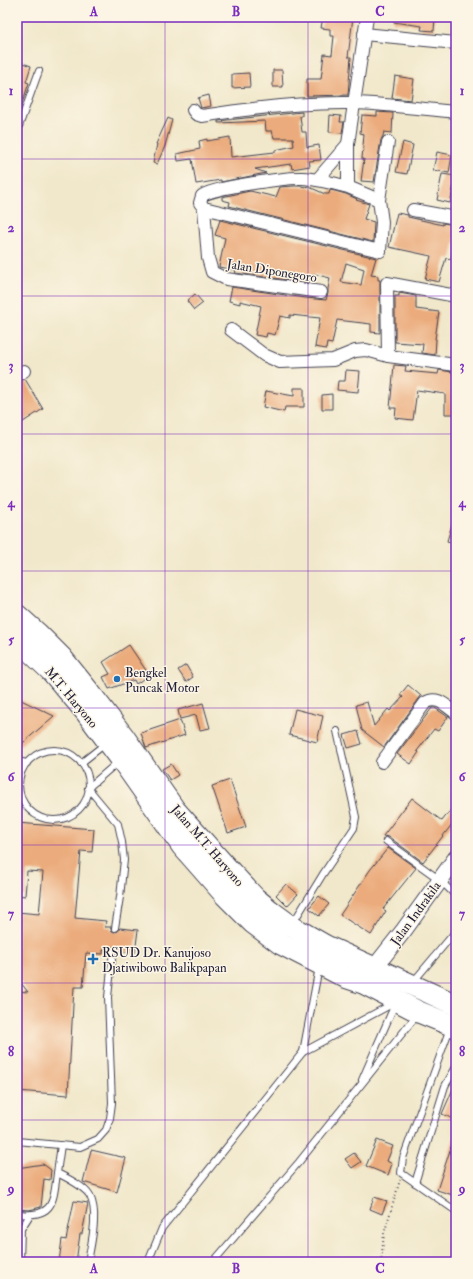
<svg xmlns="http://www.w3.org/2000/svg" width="473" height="1279" font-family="'IM FELL Double Pica',serif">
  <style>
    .building { fill: #ebab7c; fill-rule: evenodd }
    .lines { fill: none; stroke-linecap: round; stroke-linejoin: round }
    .lane-casing { stroke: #414051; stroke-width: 8 }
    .street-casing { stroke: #414051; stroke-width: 14 }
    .secondary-casing { stroke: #414051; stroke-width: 18 }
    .highway-casing { stroke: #414051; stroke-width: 23 }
    .path { stroke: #414051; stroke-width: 2; stroke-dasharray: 1 3; stroke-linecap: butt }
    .lane { stroke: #fff; stroke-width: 6 }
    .street { stroke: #fff; stroke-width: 12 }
    .secondary { stroke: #fff; stroke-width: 16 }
    .highway { stroke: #fff; stroke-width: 21 }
    .grid { fill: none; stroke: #7b2cbf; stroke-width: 1; stroke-opacity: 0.55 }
    .poi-dot { fill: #1f6fb2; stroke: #fcf5e5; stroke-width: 1.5 }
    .labels { text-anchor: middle; stroke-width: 3; stroke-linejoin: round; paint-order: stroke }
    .street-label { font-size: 13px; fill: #22223b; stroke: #fcf5e5 }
    .poi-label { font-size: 13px; fill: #22223b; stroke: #fcf5e5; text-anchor: start }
    .neatline { fill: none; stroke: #7b2cbf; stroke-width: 1.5 }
    .grid-label { font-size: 13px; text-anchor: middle; font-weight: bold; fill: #7b2cbf }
  </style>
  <rect width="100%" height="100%" fill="#fcf5e5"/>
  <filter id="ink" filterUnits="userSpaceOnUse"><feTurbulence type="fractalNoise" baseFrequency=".025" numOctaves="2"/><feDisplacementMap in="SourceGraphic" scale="8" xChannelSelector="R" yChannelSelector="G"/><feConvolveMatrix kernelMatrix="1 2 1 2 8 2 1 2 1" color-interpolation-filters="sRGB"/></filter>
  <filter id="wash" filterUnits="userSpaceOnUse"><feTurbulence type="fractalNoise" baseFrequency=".012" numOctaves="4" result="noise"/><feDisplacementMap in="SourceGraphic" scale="16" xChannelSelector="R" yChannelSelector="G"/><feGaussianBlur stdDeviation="0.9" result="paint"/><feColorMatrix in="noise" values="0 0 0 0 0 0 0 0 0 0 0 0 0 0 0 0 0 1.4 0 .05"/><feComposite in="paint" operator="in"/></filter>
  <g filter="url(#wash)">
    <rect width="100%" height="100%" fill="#f1e8cb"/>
    <g id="blocks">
      <g class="building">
        <polygon points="323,17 353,17 348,57 351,57 348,95 307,96 307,79 321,79 324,54 332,55 334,36 330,36 330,29 321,28"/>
        <polygon points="393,17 435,17 434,31 421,30 422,26 393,22"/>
        <polygon points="17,61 31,66 26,82 29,83 18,115 17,115"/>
        <polygon points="273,70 282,70 283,87 273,87"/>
        <polygon points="249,73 250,87 232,88 232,74"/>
        <polygon points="395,76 414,79 411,100 392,98"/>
        <polygon points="209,95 211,106 201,108 198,98"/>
        <polygon points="302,112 302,116 300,116 302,132 306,132 307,147 319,145 321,160 309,161 310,166 292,169 291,164 255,169 266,173 221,182 221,180 196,184 192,159 178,161 177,154 200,149 199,141 207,139 207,141 230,137 231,157 275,152 275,150 294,146 293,138 274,138 272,131 266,131 265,121 218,123 218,121"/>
        <polygon points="377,112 393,113 392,133 384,132 383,136 381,140 374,182 361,181 364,159 362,159 364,134 360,133 362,115 377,116"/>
        <polygon points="330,115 341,116 340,122 344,122 342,133 329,132"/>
        <polygon points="168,118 172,120 165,146 157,164 153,163 157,144 156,144"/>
        <polygon points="403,142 413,145 407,174 396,172"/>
        <polygon points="437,152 452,155 449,173 433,170"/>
        <polygon points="442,174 456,176 450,203 437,200"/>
        <polygon points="294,186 301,186 306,187 307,186 325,194 329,194 330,190 335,191 346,194 357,199 356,200 369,204 364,219 374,222 373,242 229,206 230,202 222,200 222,197 250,191 276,197 280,187"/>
        <polygon points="397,213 408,215 408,217 443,225 443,223 456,225 456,233 451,259 446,258 439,282 425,279 431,256 389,247"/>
        <path d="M220,220L376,258L371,275L378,276V280H380V333L371,332V324L337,320L332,344L327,343L326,349L315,347L320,318L290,315V318L280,316L275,335L267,333L266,337L255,335L261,306L240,301V304L229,301L232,287L305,298L326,300L328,293V289L330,278L314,274V276H311L309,283L235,273L236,270L219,267L225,238L215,235ZM346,263L364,269L361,285L341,282Z"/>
        <polygon points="399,293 416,296 416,309 439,312 435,339 436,339 435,355 422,353 423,344 395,342 395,296 399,296"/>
        <polygon points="195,294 203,303 194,310 187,301"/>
        <polygon points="394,365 406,366 405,371 438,374 439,370 453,372 453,375 456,375 456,414 445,414 445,394 417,390 413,420 395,418 396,408 390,408"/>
        <polygon points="346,370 360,371 358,392 337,390 338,381 345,381"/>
        <polygon points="25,379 43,409 17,426 17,382"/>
        <polygon points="294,388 304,388 304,407 285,407 284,412 263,407 266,391 294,396"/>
        <polygon points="332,394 332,409 322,409 322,395"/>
        <polygon points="454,518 456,518 456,544 447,541"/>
        <polygon points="129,645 149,675 136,684 134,680 109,689 103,677 110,674 103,662"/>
        <polygon points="186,665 193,677 186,682 178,670"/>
        <polygon points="408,685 421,696 384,747 362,730 356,705 367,702 374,726 388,709 390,711 403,697 400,695"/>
        <polygon points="17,698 54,716 17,748"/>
        <polygon points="203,703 210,728 200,730 196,715 180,719 178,710"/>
        <polygon points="432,708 435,708 448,717 438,731 434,729 417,751 419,752 411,764 397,754"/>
        <polygon points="295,709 323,716 317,742 289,735"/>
        <polygon points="180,720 185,735 146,748 141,733"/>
        <polygon points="358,731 362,744 348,748 344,735"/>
        <polygon points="171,764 178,775 170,780 162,769"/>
        <polygon points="230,780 246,827 228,833 212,786"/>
        <polygon points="412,798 442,821 456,803 456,819 423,862 389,837 383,836"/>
        <polygon points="17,823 94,829 92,852 81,851 75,918 106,921 105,927 111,927 111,930 114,932 118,931 120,928 138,930 135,953 117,951 116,948 113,947 110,948 109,950 103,950 103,954 86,953 83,987 74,987 68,1095 17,1091 17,991 28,992 17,978 17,912 39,914 43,872 27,871 25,896 17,895"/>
        <polygon points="388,848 416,868 383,909 386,911 371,935 340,915 370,870"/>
        <polygon points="286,884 298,894 287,906 276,895"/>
        <polygon points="319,896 329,904 319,916 309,908"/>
        <polygon points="456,1082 456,1120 442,1114"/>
        <polygon points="454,1138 456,1138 456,1196 437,1190"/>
        <polygon points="377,1140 393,1146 387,1161 392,1164 388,1175 366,1166"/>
        <polygon points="91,1150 126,1158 117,1192 83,1182"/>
        <polygon points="354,1153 361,1162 352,1168 345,1159"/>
        <polygon points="43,1164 51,1170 50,1180 44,1179 41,1207 29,1210 17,1209 17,1168"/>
        <polygon points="374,1197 387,1201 382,1214 370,1209"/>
        <polygon points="74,1201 88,1203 82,1234 80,1234 76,1262 59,1262 62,1239 66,1240"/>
      </g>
    </g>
  </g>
  <g filter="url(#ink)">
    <use href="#blocks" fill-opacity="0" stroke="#414051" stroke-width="1"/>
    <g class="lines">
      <defs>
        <g id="lane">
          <polyline points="17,132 39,71"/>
          <circle cx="54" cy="785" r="35"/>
          <polyline points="17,761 27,763"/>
          <polyline points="81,763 105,744"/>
          <polyline points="386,841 440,880 456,896"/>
          <polyline points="293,923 323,874 354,828 356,817 337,731"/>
          <polyline points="115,928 120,897 124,860 122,842 118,824 88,788 119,761"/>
          <polyline points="413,982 456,931"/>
          <polyline points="450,1028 403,1158 401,1173 456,1211"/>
          <polyline points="303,1052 319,967"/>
          <polyline points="362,1080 395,1004"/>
          <polyline points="17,1141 80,1147 98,1139 106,1130 110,1118 112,1103 108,997 113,951"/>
          <path d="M61,1145L57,1173C67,1178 84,1186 90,1196C99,1213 91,1244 88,1262"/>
          <polyline points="415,1183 445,1086 456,1067"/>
          <path d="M17,1214C53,1217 53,1205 57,1173"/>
          <polyline points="20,1262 21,1229 30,1215"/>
          <polyline points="148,1262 162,1228 303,1052 394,1003"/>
          <polyline points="213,1262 299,1162 417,1015"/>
        </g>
        <g id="street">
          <polyline points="364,34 456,43"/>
          <path d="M193,110L196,114L202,116C252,108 302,102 353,103C387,104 422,109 456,112"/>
          <polyline points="317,180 348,144"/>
          <path d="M348,187C333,183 318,179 302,178C288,177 210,188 202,196L200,203L204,208L380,251L382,222L379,200L348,187V144L367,17"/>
          <polyline points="379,200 388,142"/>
          <polyline points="204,208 208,258 212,272 226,279 321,292"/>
          <polyline points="413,210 456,218"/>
          <polyline points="231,330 264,355 280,362 333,360 355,351 366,350 388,356 456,365"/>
          <polyline points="388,356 387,283 456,296"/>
          <polyline points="17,375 24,371"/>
          <path d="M382,762L425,703C437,695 446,706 456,713"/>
        </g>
        <polyline id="secondary" points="367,977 404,930 456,858"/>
        <g id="highway">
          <polyline points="17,615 37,633 62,658 87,689 124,737 175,810 227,868 255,898 272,912 291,926 326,946 456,1005"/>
          <polyline points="17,639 52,672 85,711 121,759 182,846 225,895 253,923 281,944 320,964 345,977 363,983 419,1012 456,1027"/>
        </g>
      </defs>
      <use href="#lane" class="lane-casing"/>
      <use href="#street" class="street-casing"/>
      <use href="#secondary" class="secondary-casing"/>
      <use href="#highway" class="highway-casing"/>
      <polyline class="path" points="381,1262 384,1234 400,1180"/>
      <use href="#lane" class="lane"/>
      <use href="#street" class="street"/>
      <use href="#secondary" class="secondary"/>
      <use href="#highway" class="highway"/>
    </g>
  </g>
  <path class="grid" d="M165,17V1262M308,17V1262M17,159H456M17,296H456M17,434H456M17,571H456M17,708H456M17,845H456M17,983H456M17,1120H456"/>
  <g class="poi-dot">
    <circle cx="117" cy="679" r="4"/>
    <path d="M91 953h4v4h4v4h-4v4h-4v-4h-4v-4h4z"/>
  </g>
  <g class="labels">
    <g class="street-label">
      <text transform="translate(272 270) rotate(9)" y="5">Jalan Diponegoro</text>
      <text transform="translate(72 697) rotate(50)" y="5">M.T. Haryono</text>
      <text transform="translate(208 845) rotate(49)" y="5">Jalan M.T. Haryono</text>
      <text transform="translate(415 913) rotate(-54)" y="5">Jalan Indrakila</text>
    </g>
    <g class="poi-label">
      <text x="125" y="677">Bengkel<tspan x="125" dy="15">Puncak Motor</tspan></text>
      <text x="102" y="957">RSUD Dr. Kanujoso<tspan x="102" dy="15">Djatiwibowo Balikpapan</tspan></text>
    </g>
  </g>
  <rect width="473" height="1279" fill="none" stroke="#fcf5e5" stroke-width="44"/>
  <rect x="22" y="22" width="429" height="1235" class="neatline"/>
  <g class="grid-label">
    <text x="94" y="16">A</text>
    <text x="236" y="16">B</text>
    <text x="380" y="16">C</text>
    <text x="11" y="95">1</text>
    <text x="462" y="95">1</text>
    <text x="11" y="232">2</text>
    <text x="462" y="232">2</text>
    <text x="11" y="370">3</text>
    <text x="462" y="370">3</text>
    <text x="11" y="507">4</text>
    <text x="462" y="507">4</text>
    <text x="11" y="644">5</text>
    <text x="462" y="644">5</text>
    <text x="11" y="781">6</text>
    <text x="462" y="781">6</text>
    <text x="11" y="918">7</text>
    <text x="462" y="918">7</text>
    <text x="11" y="1056">8</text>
    <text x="462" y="1056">8</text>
    <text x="11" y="1193">9</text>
    <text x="462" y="1193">9</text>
    <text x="94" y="1273">A</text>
    <text x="236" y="1273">B</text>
    <text x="380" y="1273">C</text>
  </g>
</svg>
